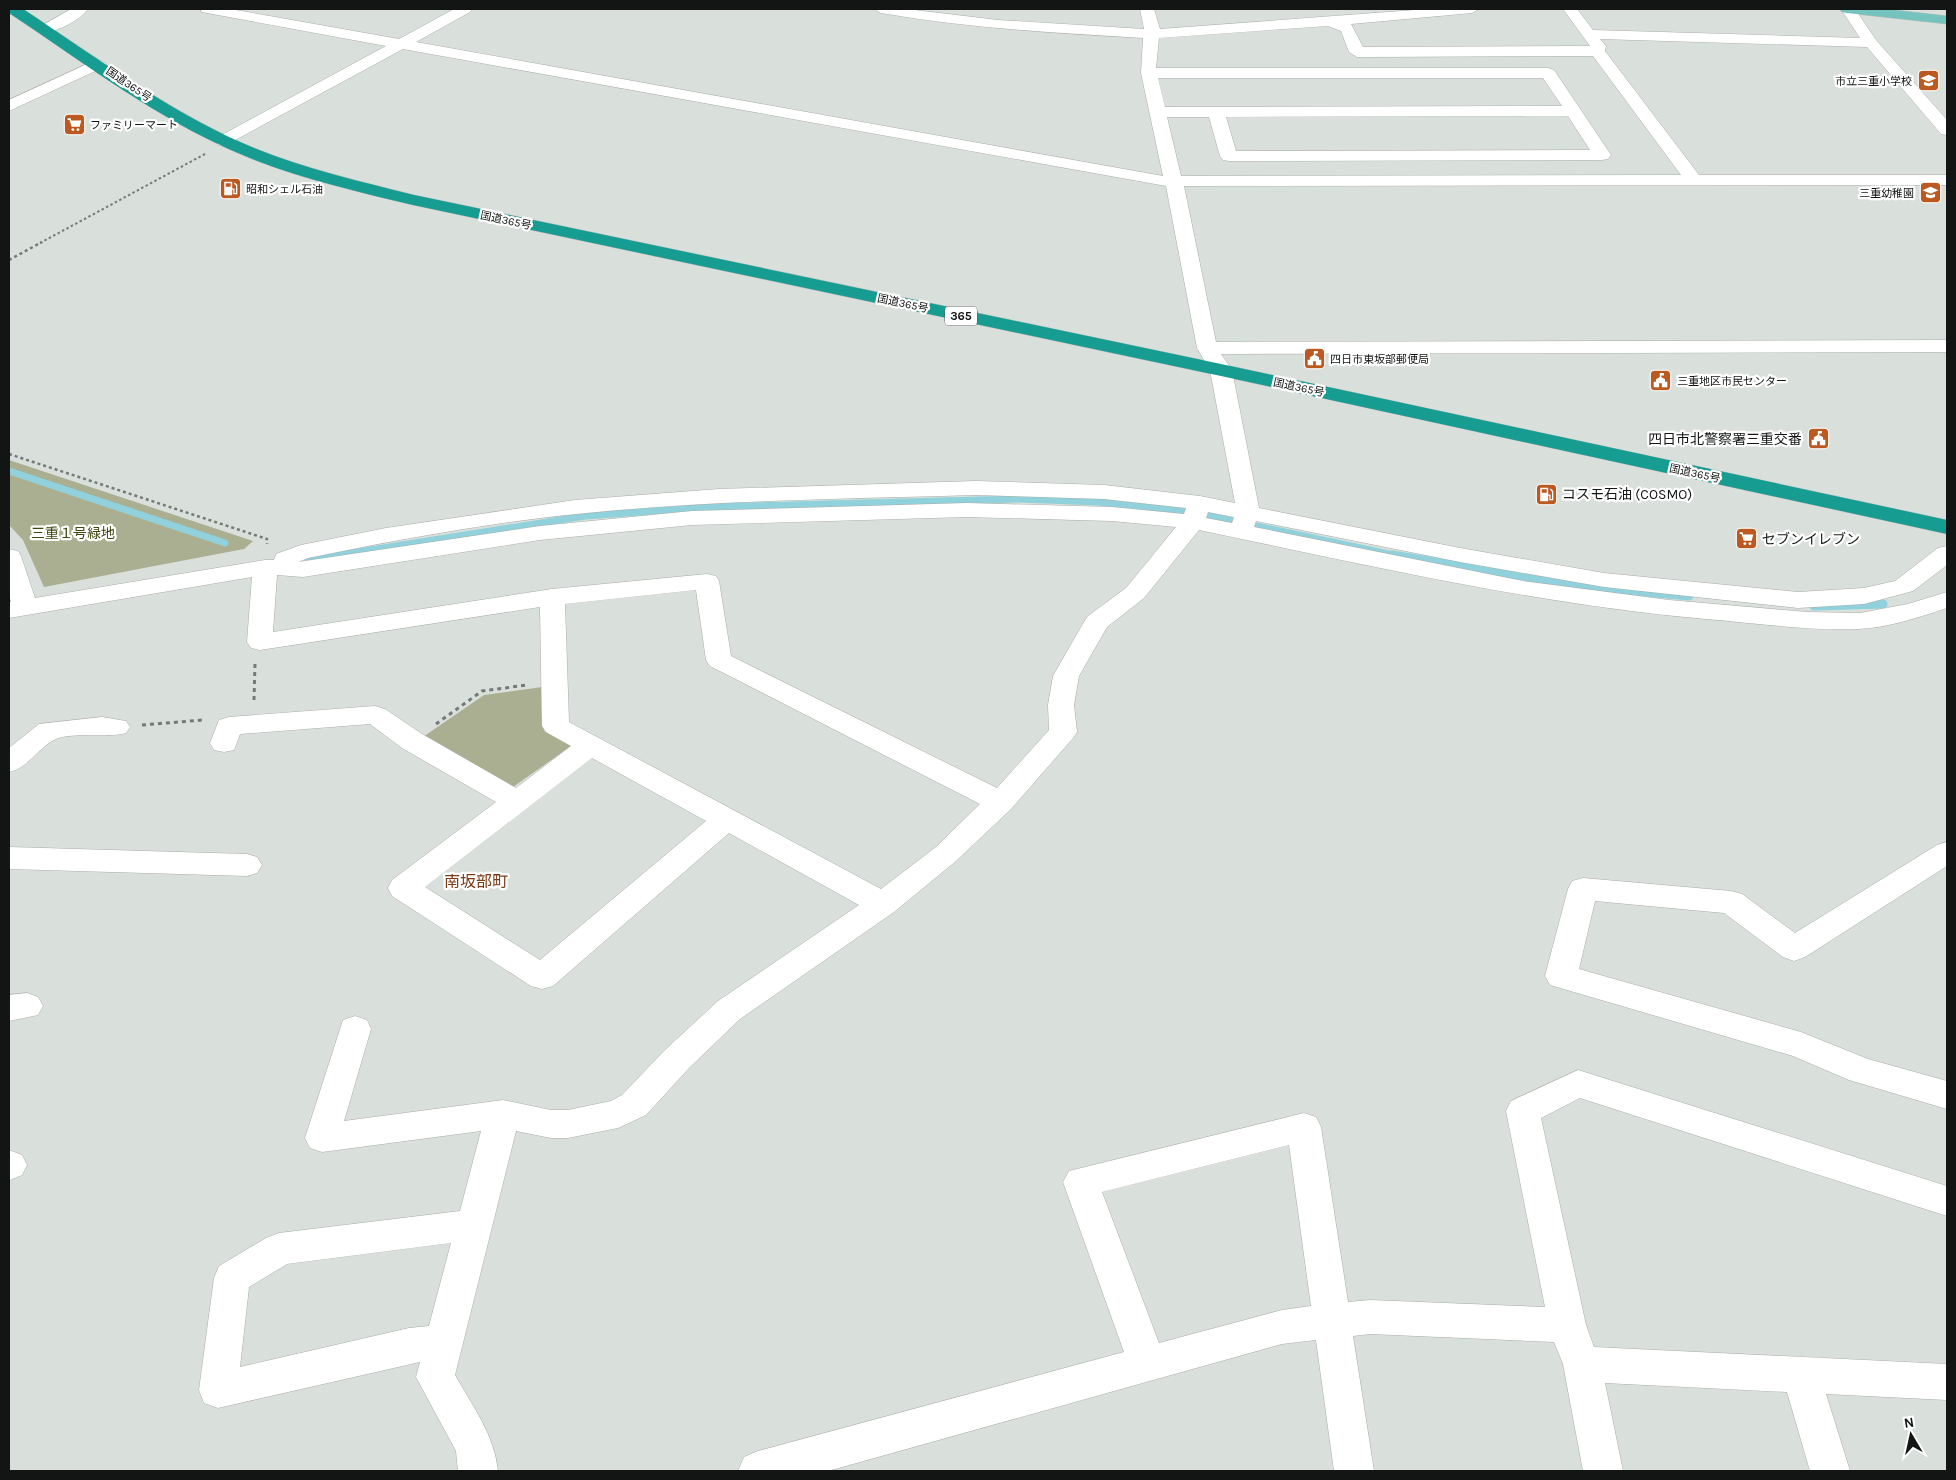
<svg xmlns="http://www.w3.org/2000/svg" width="1956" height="1480" font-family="Karla,'Noto Sans JP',sans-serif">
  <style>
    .green { fill: #aaaf91 }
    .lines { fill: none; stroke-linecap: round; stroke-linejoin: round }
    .stream-far1 { stroke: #90d1db; stroke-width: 7 }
    .stream { stroke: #90d1db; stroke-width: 9 }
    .minor-casing { stroke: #a7aeaa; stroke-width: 1 }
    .major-casing { stroke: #bdbdbd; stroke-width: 1 }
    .highway-casing { stroke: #bdbdbd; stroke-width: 1 }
    .path-far2 { stroke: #757a77; stroke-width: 2; stroke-dasharray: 2.5 2.5; stroke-linecap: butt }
    .path-far1 { stroke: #757a77; stroke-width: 2.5; stroke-dasharray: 3 3; stroke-linecap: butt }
    .path { stroke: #757a77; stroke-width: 3; stroke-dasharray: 4 4; stroke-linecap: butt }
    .minor { fill: #fff; fill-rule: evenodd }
    .major { fill: #74c4bd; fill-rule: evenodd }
    .highway { fill: #179c91; fill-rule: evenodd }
    .labels { text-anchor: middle; stroke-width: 4.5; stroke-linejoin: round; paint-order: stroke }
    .far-poi-label { font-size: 11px; fill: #131514; stroke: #fff; text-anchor: start }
    .far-street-label { font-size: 11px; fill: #131514; stroke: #fff }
    .shield { fill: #fff; stroke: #5a5b5a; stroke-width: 1 }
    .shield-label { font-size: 12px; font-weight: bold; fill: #131514 }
    .poi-label { font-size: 14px; fill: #131514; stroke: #fff; text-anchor: start }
    .park-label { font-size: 14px; fill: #40470e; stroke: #fff }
    .quarter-label { font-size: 16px; fill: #7c3c1a; stroke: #fff }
  </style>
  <rect width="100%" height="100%" fill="#d9e0dc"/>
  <g class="green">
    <polygon points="9,460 253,541 244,549 44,587 23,540 9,525"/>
    <polygon points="542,687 544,731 571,746 513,787 423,737 484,695"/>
  </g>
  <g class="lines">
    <g class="stream-far1">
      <polyline points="9,471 225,543"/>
      <polyline points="333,556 585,516 711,507 1020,499 1098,502 1190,512 1398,556"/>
    </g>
    <g class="stream">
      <polyline points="1392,555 1592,587 1689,596"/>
      <polyline points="309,560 341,555"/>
      <polyline points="1814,606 1883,604"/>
    </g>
    <defs>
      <g id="minor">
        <path d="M71,9H88C79,21 59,30 44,34L36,29Z"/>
        <path d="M200,9H230L399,39L454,9H472L470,12L416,42L1163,176L1141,73L1143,38C1055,33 968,28 881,13L874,9H906L998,20L1144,29L1140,9H1154L1160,29L1428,9H1479L1472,13L1351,24L1363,47L1590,46L1563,9H1577L1593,30L1860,38L1841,9H1855L1876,40L1947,120V135L1941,134L1867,47L1600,39L1606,46L1605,51L1699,175H1947V185L1184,186L1216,342L1947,340V352L1221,354L1232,370L1259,508L1460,548L1604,573L1798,592L1864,588L1895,581L1938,548L1947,546V565L1913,591L1864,604L1798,608L1604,587L1460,562L1256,521L1254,527L1523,581L1669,600L1807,612L1860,613L1908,604L1947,592V608C1919,617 1888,628 1858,629C1808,631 1756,623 1706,619C1535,604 1367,565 1199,530L1144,598L1107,627L1079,676L1074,705L1077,732L1073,738L1011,809L956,861L894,912L740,1019L689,1068L646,1115L618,1128L568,1138H551L516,1131L455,1375C473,1407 494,1434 498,1471H458L456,1451L416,1377L420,1362L218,1408L204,1403L199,1390L214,1278L219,1266L266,1238L279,1233L460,1211L481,1131L322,1152L310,1148L305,1138L343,1020L355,1016L367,1020L371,1029L344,1121L503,1100L551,1110H568L611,1101L622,1095L665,1050L718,1001L859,905L729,833L553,986L542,989L531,986L392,896L388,888L392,880L496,802L402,748L370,724L240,734L234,750L224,752L214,750L210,743L219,720L229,717L375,706L385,709L422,734L516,788L571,746L546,732L542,726L540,607L260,650L251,648L247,642L252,577L9,618V602H11L9,595V549L18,551L21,556L35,598L265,560H274L276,554L301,545L386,528L575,500L719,489L976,481L1104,485L1200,496L1235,503L1210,370L1197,348L1166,186L403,49L224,146L218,145L215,141L218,137L386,46L207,13L202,12ZM1328,26L1341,31L1349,52L1357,57L1593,56L1681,175L1181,176L1167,117H1209L1220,156L1223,160L1229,161L1602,160L1608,159L1611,155L1554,70L1548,68H1156L1159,38ZM1158,78H1543L1562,106L1165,107ZM1568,116L1590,150L1236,151L1226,117ZM976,495L1104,499L1186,508L1184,514L1112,507L967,503L692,511L540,526L298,562L308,558C395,540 488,523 576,514C709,500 843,499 976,495ZM1208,512L1234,517L1232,523L1206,518ZM967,517L1112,521L1176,527L1126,588L1088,616L1084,622L1053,676L1048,705L1049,730L997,788L731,656L719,581L716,576L707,574L552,589L273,632L277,575L303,577L540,540L692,525ZM696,590L706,660L710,666L980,804L936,847L881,889L569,722L565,604ZM592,758L706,821L540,960L425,887ZM451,1243L429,1326L409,1328L240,1367L249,1287L287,1264Z"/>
        <polygon points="98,59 106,64 104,67 9,111 9,100"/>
        <path d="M102,717L126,721L130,727L126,733C108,738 71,732 56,739C38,747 29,768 9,772V748L39,724Z"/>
        <polygon points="1947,842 1947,866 1805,957 1794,961 1783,957 1724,913 1595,901 1579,969 1801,1032 1868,1059 1947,1081 1947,1109 1849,1080 1793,1056 1550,985 1545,976 1568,889 1572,881 1583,878 1731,891 1742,894 1795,933 1937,845"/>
        <polygon points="9,847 247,854 257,857 262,865 257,873 247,876 9,869"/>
        <polygon points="27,993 38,997 43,1006 38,1015 9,1021 9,995"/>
        <path d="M1578,1070L1947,1186V1216L1580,1098L1541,1118L1586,1325L1594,1347L1947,1364V1400L1826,1394L1850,1471H1810L1787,1392L1605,1383L1623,1471H1583L1563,1364L1554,1342L1370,1334L1353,1336L1374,1471H1334L1316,1340L1282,1344L828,1471H738L744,1457L758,1451L1124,1352L1063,1182L1069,1171L1304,1113L1316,1117L1321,1127L1348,1302L1370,1300L1545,1307L1506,1111L1511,1101ZM1289,1145L1311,1306L1282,1310L1159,1343L1102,1192Z"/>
        <polygon points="9,1150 22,1155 27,1165 22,1175 10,1180"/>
      </g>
      <polygon id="major" points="1840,9 1885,9 1947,16 1947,24 1847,13 1842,12"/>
      <path id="highway" d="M9,9H23C90,53 156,102 229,137C288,165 351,179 414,195L1221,364L1947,520V534L1221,376L413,205C347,189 280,174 218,144C144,109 77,58 9,13Z"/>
    </defs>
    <use href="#minor" class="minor-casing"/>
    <use href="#major" class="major-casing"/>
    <use href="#highway" class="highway-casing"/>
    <polyline class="path-far2" points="40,243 205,154"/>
    <g class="path-far1">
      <polyline points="9,260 42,242"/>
      <polyline points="9,454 267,539 267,544"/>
    </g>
    <g class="path">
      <polyline points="254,700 255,664"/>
      <polyline points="436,724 482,691 527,685"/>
      <polyline points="142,725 203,720"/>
    </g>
    <use href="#minor" class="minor"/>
    <use href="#major" class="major"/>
    <use href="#highway" class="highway"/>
  </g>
  <defs>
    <symbol id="school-square" viewBox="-11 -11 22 22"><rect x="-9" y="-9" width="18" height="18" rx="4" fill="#bc5921" stroke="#fff"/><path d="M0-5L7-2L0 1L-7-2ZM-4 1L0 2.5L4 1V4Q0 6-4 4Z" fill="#fff"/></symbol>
    <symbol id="supermarket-square" viewBox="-11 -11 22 22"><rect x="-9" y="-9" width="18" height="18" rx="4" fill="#bc5921" stroke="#fff"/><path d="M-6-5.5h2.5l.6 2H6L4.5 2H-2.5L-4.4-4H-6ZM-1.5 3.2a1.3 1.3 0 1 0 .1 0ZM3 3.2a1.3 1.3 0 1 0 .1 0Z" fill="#fff"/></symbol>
    <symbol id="fuel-square" viewBox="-11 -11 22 22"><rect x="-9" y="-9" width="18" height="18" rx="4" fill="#bc5921" stroke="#fff"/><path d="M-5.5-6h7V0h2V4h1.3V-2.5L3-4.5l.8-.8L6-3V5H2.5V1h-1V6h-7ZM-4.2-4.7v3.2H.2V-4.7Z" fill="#fff"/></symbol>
    <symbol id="civic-square" viewBox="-11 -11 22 22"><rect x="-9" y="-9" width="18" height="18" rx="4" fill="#bc5921" stroke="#fff"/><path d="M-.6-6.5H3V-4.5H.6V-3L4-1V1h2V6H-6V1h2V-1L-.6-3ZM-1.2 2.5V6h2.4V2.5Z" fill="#fff"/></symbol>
  </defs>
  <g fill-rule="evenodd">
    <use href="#school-square" x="1916" y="68" width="25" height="25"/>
    <use href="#supermarket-square" x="62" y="112" width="25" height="25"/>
    <use href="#fuel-square" x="218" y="176" width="25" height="25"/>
    <use href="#school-square" x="1918" y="180" width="25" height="25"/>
    <use href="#civic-square" x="1302" y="346" width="25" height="25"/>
    <use href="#civic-square" x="1648" y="368" width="25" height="25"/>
    <use href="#civic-square" x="1806" y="426" width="25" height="25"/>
    <use href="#fuel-square" x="1534" y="482" width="25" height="25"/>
    <use href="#supermarket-square" x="1734" y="526" width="25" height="25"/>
  </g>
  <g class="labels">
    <g class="far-poi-label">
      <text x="1912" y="85" text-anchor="end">市立三重小学校</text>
      <text x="90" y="129">ファミリーマート</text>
      <text x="246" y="193">昭和シェル石油</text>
      <text x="1914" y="197" text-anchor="end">三重幼稚園</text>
      <text x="1330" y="363">四日市東坂部郵便局</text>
      <text x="1677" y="385">三重地区市民センター</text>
    </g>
    <g class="far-street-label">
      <text transform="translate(129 84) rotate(34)" y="4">国道365号</text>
      <text transform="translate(506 220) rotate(12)" y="4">国道365号</text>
      <text transform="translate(903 303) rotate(12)" y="4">国道365号</text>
      <text transform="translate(1299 387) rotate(12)" y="4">国道365号</text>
      <text transform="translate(1695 473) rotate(12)" y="4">国道365号</text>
    </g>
    <rect class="shield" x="945" y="306.5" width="32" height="19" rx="4"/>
    <g class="shield-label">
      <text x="961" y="320">365</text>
    </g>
    <g class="poi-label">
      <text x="1802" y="444" text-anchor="end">四日市北警察署三重交番</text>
      <text x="1562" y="499">コスモ石油 (COSMO)</text>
      <text x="1762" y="544">セブンイレブン</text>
    </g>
    <g class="park-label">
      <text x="73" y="538">三重１号緑地</text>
    </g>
    <g class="quarter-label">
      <text x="476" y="887">南坂部町</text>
    </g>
  </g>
  <rect width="1956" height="1480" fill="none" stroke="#131514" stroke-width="20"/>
  <g transform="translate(1911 1435) rotate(351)" stroke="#ffffff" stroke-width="4" paint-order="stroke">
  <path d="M0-4L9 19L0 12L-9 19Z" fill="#131514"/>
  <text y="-8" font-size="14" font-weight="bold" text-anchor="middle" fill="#131514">N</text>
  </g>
</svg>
